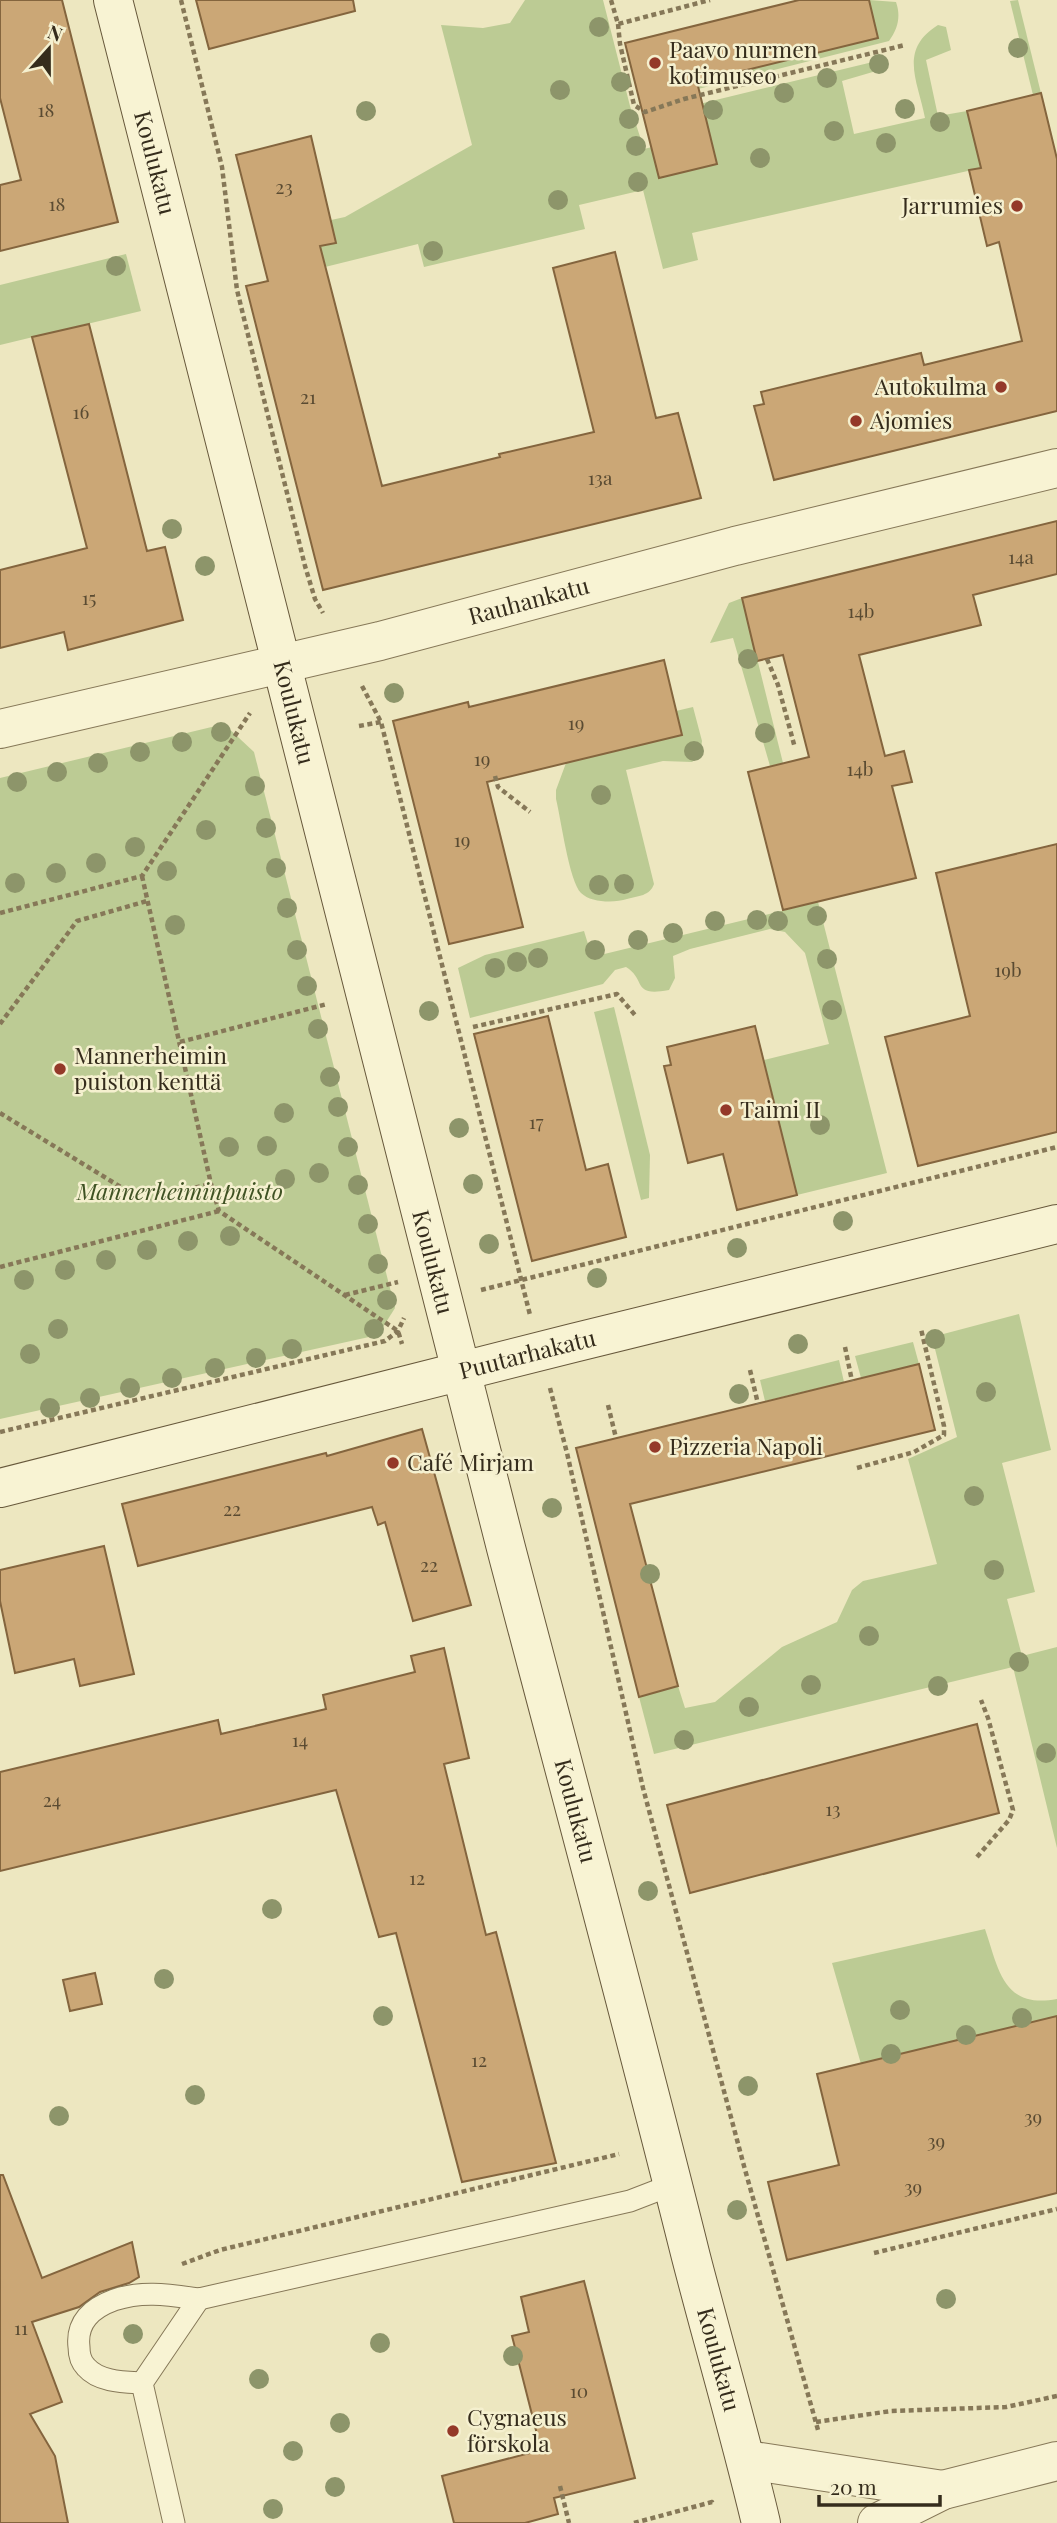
<svg xmlns="http://www.w3.org/2000/svg" width="1057" height="2523" font-family="'Playfair Display',serif">
  <style>
    .green { fill: #bccb94 }
    .building { fill: #cba776; stroke: #84653e; stroke-width: 2 }
    .lines { fill: none; stroke-linecap: round; stroke-linejoin: round }
    .lane-casing { stroke: #867858; stroke-width: 23 }
    .street-casing { stroke: #867858; stroke-width: 40 }
    .secondary-casing { stroke: #67583b; stroke-width: 40 }
    .path { stroke: #867858; stroke-width: 4.5; stroke-dasharray: 5 3.5; stroke-linecap: butt }
    .lane { stroke: #f8f3d3; stroke-width: 21 }
    .street { stroke: #f8f3d3; stroke-width: 38 }
    .secondary { stroke: #f8f3d3; stroke-width: 38 }
    .tree { fill: #8d956a }
    .poi-dot { fill: #943929; stroke: #f5f0cf; stroke-width: 2.5 }
    .labels { text-anchor: middle; stroke-width: 5; stroke-linejoin: round; paint-order: stroke }
    .number-label { font-size: 19px; fill: #5a4b32 }
    .poi-label { font-size: 23px; fill: #352c1c; stroke: #f5f0cf; text-anchor: start }
    .street-label { font-size: 23px; fill: #352c1c; stroke: #f5f0cf }
    .park-label { font-size: 23px; font-style: italic; fill: #3f5223; stroke: #f5f0cf }
  </style>
  <rect width="100%" height="100%" fill="#ede7c0"/>
  <g class="green">
    <path d="M525,0H603L630,106L644,149L652,147L659,178L717,164L710,134L692,138L687,107L881,60L886,66L883,69L842,81L854,134L925,118C918,81 898,50 938,25L946,27L951,50L926,60L938,116L967,111L981,168L692,233L698,260L663,269L643,190L579,205L585,229L424,267L418,244L325,267L320,246L336,243L331,220L345,217L472,145L441,25L483,28L510,23Z"/>
    <path d="M869,0L896,2C901,16 898,29 889,41L642,103L638,97L878,38Z"/>
    <polygon points="1018,0 1041,93 1033,95 1010,1"/>
    <polygon points="126,254 141,311 0,345 0,285"/>
    <polygon points="742,598 783,763 770,766 733,638 710,643 729,603"/>
    <path d="M693,707L702,741L700,756L692,762L663,761L626,770L654,884C650,896 638,896 627,899C615,903 591,903 581,893C569,881 561,819 556,799V790L566,763L682,735L676,711Z"/>
    <polygon points="224,724 254,752 395,1308 378,1335 0,1419 0,778"/>
    <path d="M818,902L887,1173L797,1195L764,1060L829,1044L805,953L785,932L770,929L690,949L673,956L675,978L669,990C631,997 647,980 626,967L615,970L603,984L470,1018L458,968L485,955L584,931L592,957Z"/>
    <polygon points="614,1007 650,1155 649,1198 641,1200 594,1012"/>
    <polygon points="1019,1314 1051,1450 1002,1463 1035,1592 1007,1599 1022,1656 1057,1647 1057,1848 1013,1667 654,1754 639,1697 678,1686 685,1708 715,1702 782,1647 837,1622 852,1590 863,1581 937,1564 908,1459 957,1437 932,1337"/>
    <polygon points="913,1342 919,1364 861,1378 855,1356"/>
    <polygon points="839,1360 844,1382 765,1401 760,1380"/>
    <path d="M985,1929C999,1970 1003,2009 1057,1999V2016L861,2064L832,1963Z"/>
  </g>
  <g class="building">
    <polygon points="0,0 62,0 118,222 0,251 0,185 21,180 0,98"/>
    <polygon points="196,0 353,0 355,11 209,49"/>
    <polygon points="799,0 869,0 878,38 697,82 717,164 659,178 625,43"/>
    <polygon points="1041,93 1057,159 1057,411 774,480 754,406 764,404 761,392 921,353 924,365 1022,341 999,242 987,246 969,170 981,168 967,111"/>
    <polygon points="311,136 336,243 320,246 382,486 500,457 499,454 594,432 553,268 615,252 656,418 678,413 701,498 323,590 246,286 268,281 236,155"/>
    <polygon points="89,324 147,551 165,547 183,620 68,650 64,632 0,648 0,570 87,548 32,337"/>
    <polygon points="1057,521 1057,574 973,595 981,625 859,655 885,756 904,751 912,782 892,786 916,878 783,910 748,772 809,757 783,655 757,661 742,598"/>
    <polygon points="664,660 682,735 487,782 523,927 449,944 393,721 468,702 469,707"/>
    <polygon points="1057,844 1057,1132 918,1166 885,1037 970,1016 936,873"/>
    <polygon points="548,1016 586,1170 608,1164 626,1237 532,1261 474,1034"/>
    <polygon points="755,1026 797,1195 737,1210 723,1154 688,1163 664,1066 671,1065 667,1047"/>
    <polygon points="919,1364 935,1430 630,1504 678,1686 639,1697 576,1448"/>
    <polygon points="422,1429 471,1605 413,1621 385,1522 378,1525 372,1507 138,1566 122,1504 326,1453 327,1456"/>
    <polygon points="104,1546 134,1674 80,1686 74,1659 15,1673 0,1601 0,1570"/>
    <polygon points="444,1648 469,1758 444,1764 486,1935 496,1932 556,2163 462,2182 396,1933 379,1937 336,1790 0,1871 0,1772 218,1720 221,1734 326,1709 323,1695 415,1672 411,1656"/>
    <polygon points="977,1724 999,1813 690,1893 667,1805"/>
    <polygon points="95,1973 102,2004 70,2011 63,1980"/>
    <polygon points="1057,2016 1057,2193 787,2260 768,2182 839,2165 817,2074"/>
    <polygon points="0,2175 3,2175 42,2278 132,2242 139,2277 129,2283 100,2292 79,2307 32,2322 62,2402 30,2414 55,2456 68,2523 0,2523"/>
    <polygon points="584,2281 635,2478 554,2498 558,2514 525,2523 454,2523 442,2476 541,2450 512,2336 529,2332 521,2297"/>
  </g>
  <g class="lines">
    <defs>
      <g id="lane">
        <path d="M142,2383C124,2382 99,2382 86,2367C81,2362 79,2354 79,2347C76,2322 92,2308 114,2300C143,2290 170,2295 199,2299L630,2201L674,2184"/>
        <polyline points="174,2523 142,2383 199,2299"/>
      </g>
      <g id="street">
        <path id="s1" d="M0,729L380,641L735,546L1057,468"/>
        <polyline points="747,2460 943,2490"/>
        <polyline points="877,2523 943,2490 1057,2461"/>
      </g>
      <g id="secondary">
        <path id="s2" d="M113,0C246,516 373,1033 506,1548C568,1784 632,2020 691,2257C714,2346 740,2434 761,2523"/>
        <path id="s3" d="M0,1488L573,1343L1057,1224"/>
      </g>
    </defs>
    <use href="#lane" class="lane-casing"/>
    <use href="#street" class="street-casing"/>
    <use href="#secondary" class="secondary-casing"/>
    <g class="path">
      <polyline points="181,0 222,167 237,290 305,566 315,599 323,613"/>
      <polyline points="611,0 618,24 710,0"/>
      <polyline points="618,24 620,44 634,105 645,112 684,99 905,45"/>
      <polyline points="767,659 778,685 795,748"/>
      <polyline points="362,686 381,722 530,1315"/>
      <polyline points="359,726 381,722"/>
      <polyline points="495,776 498,787 530,812"/>
      <polyline points="142,876 211,1184 219,1211 398,1331 402,1344"/>
      <polyline points="0,913 142,876 250,713"/>
      <polyline points="0,1024 77,921 147,901"/>
      <polyline points="473,1027 617,994 635,1015"/>
      <polyline points="180,1042 327,1004"/>
      <polyline points="0,1113 142,1200 211,1184"/>
      <polyline points="0,1267 219,1211"/>
      <polyline points="481,1290 1057,1147"/>
      <polyline points="345,1295 398,1282"/>
      <polyline points="845,1347 852,1381"/>
      <polyline points="750,1370 758,1404"/>
      <polyline points="550,1388 567,1453 643,1788 744,2166 818,2430"/>
      <polyline points="608,1405 616,1438"/>
      <polyline points="0,1432 385,1341 398,1331 404,1318"/>
      <polyline points="857,1468 914,1452 944,1435 944,1426 921,1329"/>
      <polyline points="977,1857 1009,1820 1013,1810 988,1718 981,1700"/>
      <polyline points="874,2253 1057,2209"/>
      <polyline points="182,2264 220,2250 619,2154"/>
      <polyline points="816,2422 891,2411 1006,2407 1057,2396"/>
      <polyline points="560,2486 569,2523"/>
      <polyline points="634,2523 712,2502 713,2504"/>
    </g>
    <use href="#lane" class="lane"/>
    <use href="#street" class="street"/>
    <use href="#secondary" class="secondary"/>
  </g>
  <g class="tree">
    <circle cx="599" cy="27" r="10"/>
    <circle cx="1018" cy="48" r="10"/>
    <circle cx="879" cy="64" r="10"/>
    <circle cx="827" cy="78" r="10"/>
    <circle cx="621" cy="82" r="10"/>
    <circle cx="560" cy="90" r="10"/>
    <circle cx="784" cy="93" r="10"/>
    <circle cx="905" cy="109" r="10"/>
    <circle cx="713" cy="110" r="10"/>
    <circle cx="366" cy="111" r="10"/>
    <circle cx="629" cy="119" r="10"/>
    <circle cx="940" cy="122" r="10"/>
    <circle cx="834" cy="131" r="10"/>
    <circle cx="886" cy="143" r="10"/>
    <circle cx="636" cy="146" r="10"/>
    <circle cx="760" cy="158" r="10"/>
    <circle cx="638" cy="182" r="10"/>
    <circle cx="558" cy="200" r="10"/>
    <circle cx="433" cy="251" r="10"/>
    <circle cx="116" cy="266" r="10"/>
    <circle cx="172" cy="529" r="10"/>
    <circle cx="205" cy="566" r="10"/>
    <circle cx="748" cy="659" r="10"/>
    <circle cx="394" cy="693" r="10"/>
    <circle cx="221" cy="732" r="10"/>
    <circle cx="765" cy="733" r="10"/>
    <circle cx="182" cy="742" r="10"/>
    <circle cx="694" cy="751" r="10"/>
    <circle cx="140" cy="752" r="10"/>
    <circle cx="98" cy="763" r="10"/>
    <circle cx="57" cy="772" r="10"/>
    <circle cx="17" cy="782" r="10"/>
    <circle cx="255" cy="786" r="10"/>
    <circle cx="601" cy="795" r="10"/>
    <circle cx="266" cy="828" r="10"/>
    <circle cx="206" cy="830" r="10"/>
    <circle cx="135" cy="847" r="10"/>
    <circle cx="96" cy="863" r="10"/>
    <circle cx="276" cy="868" r="10"/>
    <circle cx="167" cy="871" r="10"/>
    <circle cx="56" cy="873" r="10"/>
    <circle cx="15" cy="883" r="10"/>
    <circle cx="624" cy="884" r="10"/>
    <circle cx="599" cy="885" r="10"/>
    <circle cx="287" cy="908" r="10"/>
    <circle cx="817" cy="916" r="10"/>
    <circle cx="757" cy="920" r="10"/>
    <circle cx="715" cy="921" r="10"/>
    <circle cx="778" cy="921" r="10"/>
    <circle cx="175" cy="925" r="10"/>
    <circle cx="673" cy="933" r="10"/>
    <circle cx="638" cy="940" r="10"/>
    <circle cx="297" cy="950" r="10"/>
    <circle cx="595" cy="950" r="10"/>
    <circle cx="538" cy="958" r="10"/>
    <circle cx="827" cy="959" r="10"/>
    <circle cx="517" cy="962" r="10"/>
    <circle cx="495" cy="968" r="10"/>
    <circle cx="307" cy="986" r="10"/>
    <circle cx="832" cy="1010" r="10"/>
    <circle cx="429" cy="1011" r="10"/>
    <circle cx="318" cy="1029" r="10"/>
    <circle cx="330" cy="1077" r="10"/>
    <circle cx="338" cy="1107" r="10"/>
    <circle cx="284" cy="1113" r="10"/>
    <circle cx="820" cy="1125" r="10"/>
    <circle cx="459" cy="1128" r="10"/>
    <circle cx="267" cy="1146" r="10"/>
    <circle cx="229" cy="1147" r="10"/>
    <circle cx="348" cy="1147" r="10"/>
    <circle cx="319" cy="1173" r="10"/>
    <circle cx="285" cy="1179" r="10"/>
    <circle cx="473" cy="1184" r="10"/>
    <circle cx="358" cy="1185" r="10"/>
    <circle cx="843" cy="1221" r="10"/>
    <circle cx="368" cy="1224" r="10"/>
    <circle cx="230" cy="1236" r="10"/>
    <circle cx="188" cy="1241" r="10"/>
    <circle cx="489" cy="1244" r="10"/>
    <circle cx="737" cy="1248" r="10"/>
    <circle cx="147" cy="1250" r="10"/>
    <circle cx="106" cy="1260" r="10"/>
    <circle cx="378" cy="1264" r="10"/>
    <circle cx="65" cy="1270" r="10"/>
    <circle cx="597" cy="1278" r="10"/>
    <circle cx="24" cy="1280" r="10"/>
    <circle cx="387" cy="1300" r="10"/>
    <circle cx="58" cy="1329" r="10"/>
    <circle cx="374" cy="1329" r="10"/>
    <circle cx="935" cy="1339" r="10"/>
    <circle cx="798" cy="1344" r="10"/>
    <circle cx="292" cy="1349" r="10"/>
    <circle cx="30" cy="1354" r="10"/>
    <circle cx="256" cy="1358" r="10"/>
    <circle cx="215" cy="1368" r="10"/>
    <circle cx="172" cy="1378" r="10"/>
    <circle cx="130" cy="1388" r="10"/>
    <circle cx="986" cy="1392" r="10"/>
    <circle cx="739" cy="1394" r="10"/>
    <circle cx="90" cy="1398" r="10"/>
    <circle cx="50" cy="1408" r="10"/>
    <circle cx="974" cy="1496" r="10"/>
    <circle cx="552" cy="1508" r="10"/>
    <circle cx="994" cy="1570" r="10"/>
    <circle cx="650" cy="1574" r="10"/>
    <circle cx="869" cy="1636" r="10"/>
    <circle cx="1019" cy="1662" r="10"/>
    <circle cx="811" cy="1685" r="10"/>
    <circle cx="938" cy="1686" r="10"/>
    <circle cx="749" cy="1707" r="10"/>
    <circle cx="684" cy="1740" r="10"/>
    <circle cx="1046" cy="1753" r="10"/>
    <circle cx="648" cy="1891" r="10"/>
    <circle cx="272" cy="1909" r="10"/>
    <circle cx="164" cy="1979" r="10"/>
    <circle cx="900" cy="2010" r="10"/>
    <circle cx="383" cy="2016" r="10"/>
    <circle cx="1022" cy="2018" r="10"/>
    <circle cx="966" cy="2035" r="10"/>
    <circle cx="891" cy="2054" r="10"/>
    <circle cx="748" cy="2086" r="10"/>
    <circle cx="195" cy="2095" r="10"/>
    <circle cx="59" cy="2116" r="10"/>
    <circle cx="737" cy="2210" r="10"/>
    <circle cx="946" cy="2299" r="10"/>
    <circle cx="133" cy="2334" r="10"/>
    <circle cx="380" cy="2343" r="10"/>
    <circle cx="513" cy="2356" r="10"/>
    <circle cx="259" cy="2379" r="10"/>
    <circle cx="340" cy="2423" r="10"/>
    <circle cx="293" cy="2451" r="10"/>
    <circle cx="335" cy="2487" r="10"/>
    <circle cx="273" cy="2509" r="10"/>
  </g>
  <g class="poi-dot">
    <circle cx="655" cy="63" r="7"/>
    <circle cx="1017" cy="206" r="7"/>
    <circle cx="1001" cy="387" r="7"/>
    <circle cx="856" cy="421" r="7"/>
    <circle cx="60" cy="1069" r="7"/>
    <circle cx="726" cy="1110" r="7"/>
    <circle cx="655" cy="1447" r="7"/>
    <circle cx="393" cy="1463" r="7"/>
    <circle cx="453" cy="2431" r="7"/>
  </g>
  <g class="labels">
    <g class="number-label">
      <text x="46" y="117">18</text>
      <text x="284" y="194">23</text>
      <text x="57" y="211">18</text>
      <text x="308" y="404">21</text>
      <text x="81" y="419">16</text>
      <text x="600" y="485">13a</text>
      <text x="1021" y="564">14a</text>
      <text x="89" y="605">15</text>
      <text x="861" y="618">14b</text>
      <text x="576" y="730">19</text>
      <text x="482" y="766">19</text>
      <text x="860" y="776">14b</text>
      <text x="462" y="847">19</text>
      <text x="1008" y="977">19b</text>
      <text x="536" y="1129">17</text>
      <text x="232" y="1516">22</text>
      <text x="429" y="1572">22</text>
      <text x="300" y="1747">14</text>
      <text x="52" y="1807">24</text>
      <text x="833" y="1816">13</text>
      <text x="417" y="1885">12</text>
      <text x="479" y="2067">12</text>
      <text x="1033" y="2124">39</text>
      <text x="936" y="2148">39</text>
      <text x="913" y="2194">39</text>
      <text x="21" y="2335">11</text>
      <text x="579" y="2398">10</text>
    </g>
    <g class="poi-label">
      <text x="669" y="58">Paavo nurmen<tspan x="669" dy="26">kotimuseo</tspan></text>
      <text x="1003" y="214" text-anchor="end">Jarrumies</text>
      <text x="987" y="395" text-anchor="end">Autokulma</text>
      <text x="870" y="429">Ajomies</text>
      <text x="74" y="1064">Mannerheimin<tspan x="74" dy="26">puiston kenttä</tspan></text>
      <text x="740" y="1118">Taimi II</text>
      <text x="669" y="1455">Pizzeria Napoli</text>
      <text x="407" y="1471">Café Mirjam</text>
      <text x="467" y="2426">Cygnaeus<tspan x="467" dy="26">förskola</tspan></text>
    </g>
    <g class="street-label">
      <text dy="8" stroke="none"><textPath href="#s2" startOffset="168">Koulukatu</textPath></text>
      <text dy="8" stroke="none"><textPath href="#s1" startOffset="544">Rauhankatu</textPath></text>
      <text dy="8" stroke="none"><textPath href="#s2" startOffset="735">Koulukatu</textPath></text>
      <text dy="8" stroke="none"><textPath href="#s2" startOffset="1302">Koulukatu</textPath></text>
      <text dy="8" stroke="none"><textPath href="#s3" startOffset="544">Puutarhakatu</textPath></text>
      <text dy="8" stroke="none"><textPath href="#s2" startOffset="1869">Koulukatu</textPath></text>
      <text dy="8" stroke="none"><textPath href="#s2" startOffset="2436">Koulukatu</textPath></text>
    </g>
    <g class="park-label">
      <text x="180" y="1200">Mannerheiminpuisto</text>
    </g>
  </g>
  <g transform="translate(49 49) rotate(21)" stroke="#f5f0cf" stroke-width="5" paint-order="stroke">
  <path d="M0-5L12 26L0 18L-12 26Z" fill="#352c1c"/>
  <text y="-10" font-size="19" font-weight="bold" text-anchor="middle" fill="#352c1c">N</text>
  </g>
  <path d="M819 2495v10h121v-10" fill="none" stroke="#352c1c" stroke-width="3.5"/>
  <text x="830" y="2495" font-size="21" fill="#352c1c" stroke="#f5f0cf" stroke-width="5" paint-order="stroke">20 m</text>
</svg>
